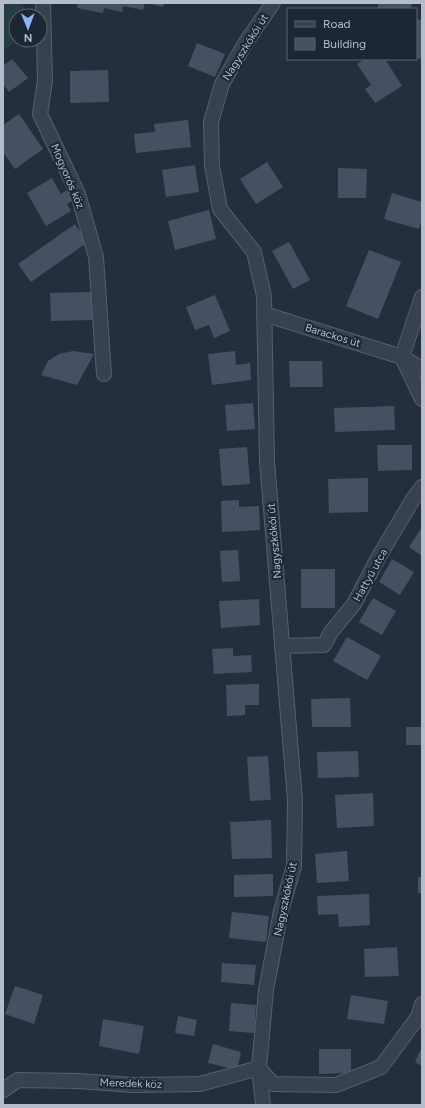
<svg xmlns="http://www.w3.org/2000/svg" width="425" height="1108" font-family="Figtree,sans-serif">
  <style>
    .green { fill: #263c3f }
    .building { fill: #455162 }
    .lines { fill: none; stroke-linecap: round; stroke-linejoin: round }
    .street-casing { stroke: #565f6c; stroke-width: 16 }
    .street { stroke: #38414e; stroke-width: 14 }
    .labels { text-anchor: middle; stroke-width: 4; stroke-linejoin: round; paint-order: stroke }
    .street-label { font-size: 11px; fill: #b4bcc9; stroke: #1d2633 }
  </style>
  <rect width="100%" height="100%" fill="#242f3e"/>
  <polygon class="green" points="3,3 21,3 29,16 16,16 16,39 10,46 3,51"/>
  <g class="building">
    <polygon points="78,3 145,3 143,10 123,6 122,12 104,8 103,13 77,8"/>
    <polygon points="147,3 164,3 163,7"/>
    <polygon points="378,3 412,3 411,9 378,9"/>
    <polygon points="416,19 422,20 422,59 416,58"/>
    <polygon points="197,43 225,54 215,77 188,66"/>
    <polygon points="12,59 28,78 9,92 3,84 3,66"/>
    <polygon points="365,59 385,59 402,86 375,103 365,89 371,85 357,64"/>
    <polygon points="108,70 109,102 70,103 70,71"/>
    <polygon points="19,114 43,149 15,169 3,152 3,125"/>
    <polygon points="188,120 191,147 136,153 134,134 155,132 154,124"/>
    <polygon points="267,162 283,187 256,204 240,179"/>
    <polygon points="195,165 199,192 166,197 162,170"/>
    <polygon points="338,168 367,169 366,198 338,198"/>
    <polygon points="52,178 61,194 67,190 73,200 67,204 71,211 46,226 27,193"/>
    <polygon points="392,193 422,202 422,218 419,229 384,219"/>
    <polygon points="209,210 216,239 175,250 168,221"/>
    <polygon points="75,224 88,242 31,282 18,264"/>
    <polygon points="289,242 310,280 293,289 272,251"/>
    <polygon points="369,250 401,262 378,319 346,306"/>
    <polygon points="92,292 93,320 51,321 50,293"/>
    <polygon points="215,295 230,331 214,338 209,325 195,330 186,307"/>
    <polygon points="73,351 94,354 77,385 41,375 48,361 59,354"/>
    <polygon points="235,351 236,365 250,363 251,380 212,385 208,354"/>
    <polygon points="289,361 322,361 323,387 290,387"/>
    <polygon points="253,403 255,429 227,431 225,405"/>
    <polygon points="394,406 395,430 335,432 334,408"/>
    <polygon points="377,445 412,445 412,470 378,471"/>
    <polygon points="247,447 250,484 222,486 219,449"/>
    <polygon points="368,478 368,512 329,513 328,479"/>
    <polygon points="239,500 239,507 259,506 260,530 222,532 221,501"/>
    <polygon points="422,527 422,556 409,547"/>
    <polygon points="238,550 240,581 222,582 220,551"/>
    <polygon points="392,559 414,572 400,595 379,582"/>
    <rect x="301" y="569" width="34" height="39"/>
    <polygon points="373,598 396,611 382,635 359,622"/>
    <polygon points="259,599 260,625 221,628 219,601"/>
    <polygon points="347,637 381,656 367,680 333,661"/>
    <polygon points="233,648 233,656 251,655 252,672 214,674 212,649"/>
    <polygon points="259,684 259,705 245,705 245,715 227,716 226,685"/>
    <polygon points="350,698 351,727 312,727 311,699"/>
    <rect x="406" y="727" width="16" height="18"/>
    <polygon points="358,751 359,777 318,778 317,752"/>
    <polygon points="268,756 271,800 250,801 247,757"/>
    <polygon points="373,793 374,826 337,828 335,795"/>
    <polygon points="271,820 272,858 232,859 230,822"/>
    <polygon points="347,851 349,881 317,883 315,854"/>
    <polygon points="273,874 273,896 234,897 234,875"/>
    <rect x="418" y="877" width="4" height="16"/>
    <polygon points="369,894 370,925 339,927 338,914 318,915 317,896"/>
    <polygon points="232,912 269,916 266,942 229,938"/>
    <polygon points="397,947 399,976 365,977 364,949"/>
    <polygon points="222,963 256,965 254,985 221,982"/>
    <polygon points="15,986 43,995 34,1024 5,1014"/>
    <polygon points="351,995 388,1001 384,1024 347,1019"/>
    <polygon points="231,1003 256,1005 254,1033 229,1031"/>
    <polygon points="178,1016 197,1020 194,1036 175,1033"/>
    <polygon points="103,1019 144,1026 139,1054 99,1046"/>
    <polygon points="213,1044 241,1052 237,1070 208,1063"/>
    <polygon points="422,1047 422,1066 415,1062"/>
    <polygon points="319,1049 351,1049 351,1073 319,1074"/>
  </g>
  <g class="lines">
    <defs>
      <g id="street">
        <polyline points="43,3 45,81 40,114 78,194 96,257 104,374"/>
        <polyline points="422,297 402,357 422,399"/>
        <polyline points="264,314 402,357 422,369"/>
        <polyline points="282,646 324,645 331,632 354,604 378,558 413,499 422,487"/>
        <polyline points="3,1090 18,1080 79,1081 132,1085 200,1084 259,1068 273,1084 336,1085 381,1067 418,1017 422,1004"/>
        <polyline points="263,1105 259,1068 266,990 281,911 294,866 295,801 267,461 264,296 254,252 220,209 212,166 211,122 222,84 246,42 273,3"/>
      </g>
    </defs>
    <use href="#street" class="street-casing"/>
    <use href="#street" class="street"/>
  </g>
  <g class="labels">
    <g class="street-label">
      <text transform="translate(245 47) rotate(-58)" y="4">Nagyszkókói út</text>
      <text transform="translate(68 176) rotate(67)" y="4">Mogyorós köz</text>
      <text transform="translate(333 335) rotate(17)" y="4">Barackos út</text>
      <text transform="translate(274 541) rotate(-95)" y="4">Nagyszkókói út</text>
      <text transform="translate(370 575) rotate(-61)" y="4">Hattyú utca</text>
      <text transform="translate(285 899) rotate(-78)" y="4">Nagyszkókói út</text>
      <text transform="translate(131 1083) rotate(2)" y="4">Meredek köz</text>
    </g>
  </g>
  <rect width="425" height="1108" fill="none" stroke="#b4bcc9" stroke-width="8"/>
  <rect x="287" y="8" width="130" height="52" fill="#1d2633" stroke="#59626f"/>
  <rect x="295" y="21" width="20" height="6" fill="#38414e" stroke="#59626f"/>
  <text x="323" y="28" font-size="12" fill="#b4bcc9">Road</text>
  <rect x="295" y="38" width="20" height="12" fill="#455162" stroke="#59626f"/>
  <text x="323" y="48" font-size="12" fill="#b4bcc9">Building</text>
  <g transform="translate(28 28) rotate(179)"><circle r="19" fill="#1d2633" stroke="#59626f"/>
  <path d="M0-3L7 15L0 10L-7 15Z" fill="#8ab4f8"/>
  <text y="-6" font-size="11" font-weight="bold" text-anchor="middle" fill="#b4bcc9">N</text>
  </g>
</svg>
